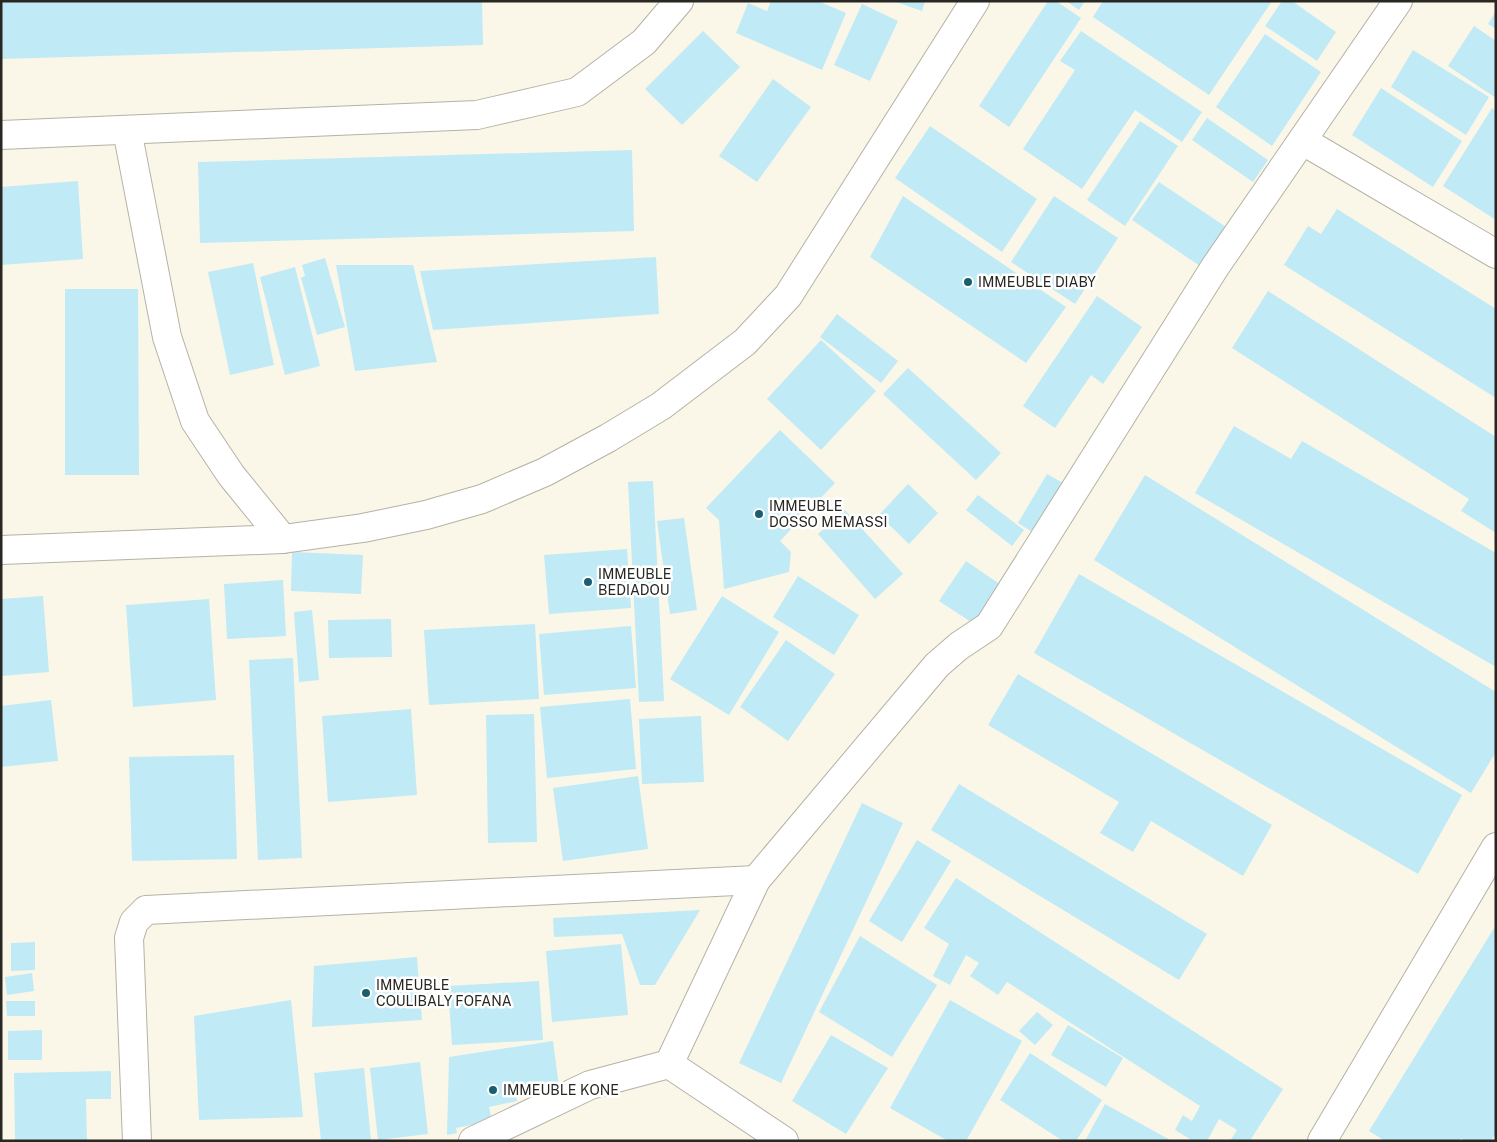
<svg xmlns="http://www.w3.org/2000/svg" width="1497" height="1142" font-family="'Public Sans',sans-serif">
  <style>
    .building { fill: #c0eaf6 }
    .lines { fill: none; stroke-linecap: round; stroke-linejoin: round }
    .street-casing { stroke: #b5b2a5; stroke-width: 30 }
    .street { stroke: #fff; stroke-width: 28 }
    .poi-dot { fill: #18606f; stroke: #fff; stroke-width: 2 }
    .labels { text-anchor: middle; stroke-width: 5; stroke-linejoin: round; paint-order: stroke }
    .poi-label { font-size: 14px; fill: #282722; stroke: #fff; text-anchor: start }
  </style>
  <rect width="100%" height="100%" fill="#faf7e8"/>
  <g class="building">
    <polygon points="1,1 482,1 483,45 1,59"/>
    <polygon points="771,1 818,1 846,13 822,70 736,33 748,3 767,11"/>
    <polygon points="893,1 925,1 922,11"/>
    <polygon points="1048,1 1056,1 1081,18 1009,127 979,106"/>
    <polygon points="1066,1 1085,1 1079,10"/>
    <polygon points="1103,1 1272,1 1209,95 1093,17"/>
    <polygon points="1282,1 1292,1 1336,32 1317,61 1265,26"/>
    <polygon points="862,4 898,21 870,81 834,65"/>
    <polygon points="1496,11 1496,29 1488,24"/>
    <polygon points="1474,26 1496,41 1496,98 1448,66"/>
    <polygon points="703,31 740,67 682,125 645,89"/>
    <polygon points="1081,31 1202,112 1182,142 1135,110 1082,189 1023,149 1075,70 1060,61"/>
    <polygon points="1265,34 1321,72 1272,146 1216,107"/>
    <polygon points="1413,50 1489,97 1466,135 1391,87"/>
    <polygon points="773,79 811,107 757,182 719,156"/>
    <polygon points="1381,88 1462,141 1433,187 1352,135"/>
    <polygon points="1492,108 1496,111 1496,220 1443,186"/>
    <polygon points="1207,118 1268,160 1253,182 1192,140"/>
    <polygon points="1140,121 1178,146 1125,226 1087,200"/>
    <polygon points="930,126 1037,199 1002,252 895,178"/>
    <polygon points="632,150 634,231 200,243 198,162"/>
    <polygon points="78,181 83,259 1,265 1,187"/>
    <polygon points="1159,182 1226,227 1200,266 1132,220"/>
    <polygon points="903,196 1066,307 1026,363 870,257"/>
    <polygon points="1054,196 1118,238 1075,304 1011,262"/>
    <polygon points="1337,209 1496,309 1496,398 1284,265 1308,226 1321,234"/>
    <polygon points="656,257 659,314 433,330 420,271"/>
    <polygon points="325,258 345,327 317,335 301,278 305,276 302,265"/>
    <polygon points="253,263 274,365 230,375 208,272"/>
    <polygon points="336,265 413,265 437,362 355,371"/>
    <polygon points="295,267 320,366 285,375 260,277"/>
    <polygon points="65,289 138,289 139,475 65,475"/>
    <polygon points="1268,291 1496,437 1496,533 1461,511 1469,499 1232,348"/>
    <polygon points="1097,296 1142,327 1103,384 1091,375 1055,428 1023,406"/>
    <polygon points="837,314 898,361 881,383 820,337"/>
    <polygon points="821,340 876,391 821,450 767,399"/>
    <polygon points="908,368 1001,453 976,480 883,394"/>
    <polygon points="1234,426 1291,459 1302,441 1496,553 1496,667 1195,493"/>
    <polygon points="780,430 835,483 780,541 791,552 789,572 724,589 719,520 706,508"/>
    <polygon points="1047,474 1063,483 1034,533 1018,523"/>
    <polygon points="1145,475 1496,692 1496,752 1471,793 1094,560"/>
    <polygon points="653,481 664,701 639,702 628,482"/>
    <polygon points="908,484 938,513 909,544 879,515"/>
    <polygon points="978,495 1024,530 1012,546 966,510"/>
    <polygon points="845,510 903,574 875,599 818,534"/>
    <polygon points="684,518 697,610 670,614 657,521"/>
    <polygon points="627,549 631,608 549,614 544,555"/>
    <polygon points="292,552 363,555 361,594 291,591"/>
    <polygon points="966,561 1001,585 974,624 939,601"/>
    <polygon points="1079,574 1462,795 1418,874 1034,653"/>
    <polygon points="798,576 859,615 834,655 773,617"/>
    <polygon points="283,580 286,636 227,639 224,584"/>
    <polygon points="43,596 49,672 1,676 1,599"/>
    <polygon points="722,596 779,632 729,715 670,679"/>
    <polygon points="209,599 216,700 133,707 126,605"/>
    <polygon points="312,610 319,680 299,682 294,612"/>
    <polygon points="391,619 392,657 329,658 328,620"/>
    <polygon points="535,624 539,699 429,705 424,630"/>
    <polygon points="631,626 636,688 544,695 539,634"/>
    <polygon points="786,640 835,674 788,741 740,707"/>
    <polygon points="293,658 302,858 258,860 249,660"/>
    <polygon points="1018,674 1272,825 1243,876 1151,821 1133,852 1100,833 1119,802 988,725"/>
    <polygon points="630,699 636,769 547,778 540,707"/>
    <polygon points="51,700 58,761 1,767 1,706"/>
    <polygon points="411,709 417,795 328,802 322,716"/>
    <polygon points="534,714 537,842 488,843 486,715"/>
    <polygon points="701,716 704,782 642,784 639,719"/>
    <polygon points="234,755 237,859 132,861 129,757"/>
    <polygon points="638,776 648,849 563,861 553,788"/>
    <polygon points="959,784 1207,934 1179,980 931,830"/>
    <polygon points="862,803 903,823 781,1083 739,1063"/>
    <polygon points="917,840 951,861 902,942 869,921"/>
    <polygon points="956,878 1283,1089 1251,1139 1253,1141 1230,1141 1237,1130 1219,1119 1207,1141 1193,1141 1175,1130 1183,1115 1192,1121 1200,1106 1007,982 998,995 970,976 979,963 966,955 950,985 933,976 949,944 924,928"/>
    <polygon points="700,910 655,985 640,985 622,934 554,937 553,918"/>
    <polygon points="1496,925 1496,1133 1491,1141 1465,1141 1461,1138 1459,1141 1385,1141 1369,1131"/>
    <polygon points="860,936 937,985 892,1057 819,1012"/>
    <polygon points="35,942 35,970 11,971 11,943"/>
    <polygon points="621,944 628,1015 552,1022 546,951"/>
    <polygon points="417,957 422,1020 312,1027 314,966"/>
    <polygon points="32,973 34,991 7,995 5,977"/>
    <polygon points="539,981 543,1040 452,1045 448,986"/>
    <polygon points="291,1000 303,1117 199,1120 194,1016"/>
    <polygon points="950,1000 1022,1041 966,1141 948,1141 890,1108"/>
    <polygon points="6,1001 35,1001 35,1016 7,1016"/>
    <polygon points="1037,1012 1053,1025 1035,1045 1019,1031"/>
    <polygon points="1068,1025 1123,1058 1106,1087 1051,1055"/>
    <polygon points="42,1030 42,1060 8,1060 8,1031"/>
    <polygon points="831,1035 888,1068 846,1134 792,1101"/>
    <polygon points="553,1041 559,1086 516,1094 517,1101 489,1107 492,1121 456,1128 457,1133 447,1135 449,1057"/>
    <polygon points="1030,1053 1102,1100 1076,1141 1063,1141 1000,1100"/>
    <polygon points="420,1062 428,1134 378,1140 370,1068"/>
    <polygon points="364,1068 371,1141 321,1141 314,1073"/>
    <polygon points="111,1071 111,1099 86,1099 87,1141 15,1141 14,1073"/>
    <polygon points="1105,1104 1172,1141 1085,1141"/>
  </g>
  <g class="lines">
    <defs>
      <g id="street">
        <polyline points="127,130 167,337 195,421 231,475 283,539"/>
        <polyline points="1,135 477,115 577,92 644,42 679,1"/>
        <polyline points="1303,141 1496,254"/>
        <polyline points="1,550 283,539 363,528 426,515 482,499 545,472 608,438 661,406 745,342 788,296 975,1"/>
        <polyline points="669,1064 756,880 937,665 959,646 989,626 1215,267 1398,1"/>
        <polyline points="137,1141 129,938 134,922 146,910 756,880"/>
        <polyline points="473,1141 590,1085 669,1064 784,1141"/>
        <polyline points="1322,1141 1496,847"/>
      </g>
    </defs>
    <use href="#street" class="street-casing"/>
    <use href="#street" class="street"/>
  </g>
  <g class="poi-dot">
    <circle cx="968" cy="282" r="5"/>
    <circle cx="759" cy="514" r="5"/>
    <circle cx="588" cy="582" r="5"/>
    <circle cx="366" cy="993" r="5"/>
    <circle cx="493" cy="1090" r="5"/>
  </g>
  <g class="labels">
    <g class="poi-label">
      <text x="978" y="287">IMMEUBLE DIABY</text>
      <text x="769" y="511">IMMEUBLE<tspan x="769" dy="16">DOSSO MEMASSI</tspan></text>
      <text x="598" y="579">IMMEUBLE<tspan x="598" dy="16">BEDIADOU</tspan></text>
      <text x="376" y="990">IMMEUBLE<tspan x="376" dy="16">COULIBALY FOFANA</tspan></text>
      <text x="503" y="1095">IMMEUBLE KONE</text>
    </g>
  </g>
  <rect width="1497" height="1142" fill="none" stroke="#282722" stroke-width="5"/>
</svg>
